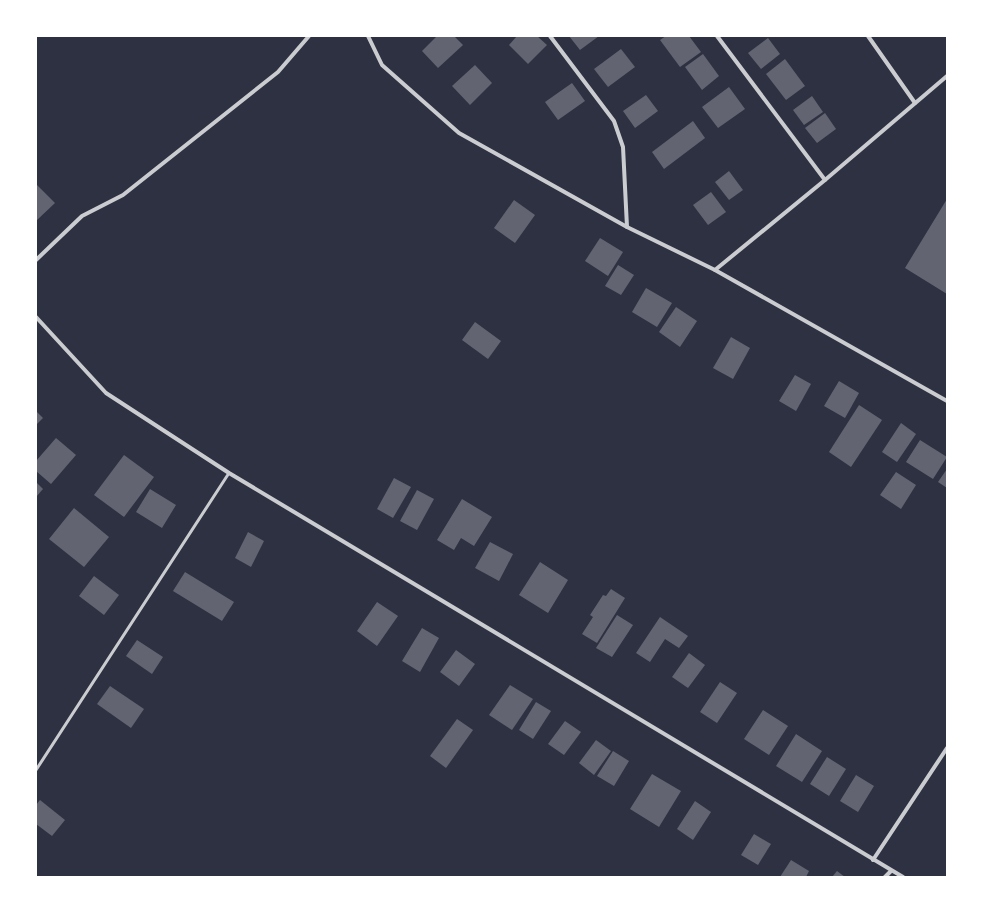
<svg xmlns="http://www.w3.org/2000/svg" width="983" height="913" font-family="'PT Sans',sans-serif">
  <style>
    .building { fill: #626471 }
    .lines { fill: none; stroke-linecap: round; stroke-linejoin: round }
    .service { stroke: #caccd0; stroke-width: 3 }
    .minor { stroke: #caccd0; stroke-width: 4 }
  </style>
  <rect width="100%" height="100%" fill="#2d3142"/>
  <g class="building">
    <polygon points="437,36 454,36 463,45 438,68 422,51"/>
    <polygon points="517,36 537,36 547,45 528,64 509,45"/>
    <polygon points="569,36 599,36 580,50"/>
    <polygon points="666,36 689,36 701,52 680,67 660,40"/>
    <polygon points="768,38 780,54 761,69 748,53"/>
    <polygon points="621,49 635,67 608,87 594,69"/>
    <polygon points="703,54 719,76 702,90 685,67"/>
    <polygon points="785,59 805,86 786,100 766,74"/>
    <polygon points="475,65 492,83 470,105 452,86"/>
    <polygon points="572,83 585,101 558,120 545,102"/>
    <polygon points="729,87 745,109 718,128 702,107"/>
    <polygon points="646,95 658,111 635,128 623,111"/>
    <polygon points="812,96 823,112 804,125 793,110"/>
    <polygon points="825,113 836,129 817,143 805,128"/>
    <polygon points="693,121 705,138 664,169 652,152"/>
    <polygon points="729,171 743,190 729,200 715,182"/>
    <polygon points="37,185 55,203 36,221 36,186"/>
    <polygon points="711,192 726,212 708,225 693,205"/>
    <polygon points="947,199 947,294 905,268"/>
    <polygon points="514,200 535,215 515,243 494,228"/>
    <polygon points="600,238 623,252 608,276 585,261"/>
    <polygon points="618,265 634,275 621,295 605,286"/>
    <polygon points="646,288 672,303 657,327 632,312"/>
    <polygon points="676,307 697,321 680,347 659,332"/>
    <polygon points="475,322 501,341 488,359 462,340"/>
    <polygon points="731,337 750,348 733,379 713,368"/>
    <polygon points="795,375 811,384 796,411 779,401"/>
    <polygon points="839,381 859,393 845,418 824,406"/>
    <polygon points="859,405 882,420 851,467 829,452"/>
    <polygon points="36,411 43,418 36,425"/>
    <polygon points="901,423 916,434 897,462 882,452"/>
    <polygon points="56,438 76,455 51,484 36,471 36,461"/>
    <polygon points="920,440 947,457 933,479 906,462"/>
    <polygon points="124,455 154,477 124,517 94,495"/>
    <polygon points="947,469 947,488 938,482"/>
    <polygon points="896,472 916,485 901,509 880,495"/>
    <polygon points="394,478 411,487 393,518 377,509"/>
    <polygon points="36,482 43,489 36,497"/>
    <polygon points="150,489 176,505 162,528 136,512"/>
    <polygon points="417,490 434,499 417,530 400,521"/>
    <polygon points="462,499 492,517 474,546 461,538 454,550 437,540"/>
    <polygon points="74,508 109,537 84,567 49,539"/>
    <polygon points="248,532 264,541 251,567 235,558"/>
    <polygon points="490,542 513,554 499,581 475,568"/>
    <polygon points="540,562 568,580 548,613 519,595"/>
    <polygon points="185,572 234,602 222,621 173,591"/>
    <polygon points="94,576 119,595 104,615 79,596"/>
    <polygon points="611,589 625,598 597,643 582,634 593,617 590,615 603,595 606,596"/>
    <polygon points="377,602 398,616 377,646 357,631"/>
    <polygon points="617,615 633,625 612,657 596,648"/>
    <polygon points="660,617 688,636 679,648 665,639 650,662 636,653"/>
    <polygon points="422,628 439,638 420,672 402,661"/>
    <polygon points="137,640 163,657 152,674 126,656"/>
    <polygon points="456,650 475,664 459,686 440,672"/>
    <polygon points="689,653 705,665 688,688 672,677"/>
    <polygon points="720,682 737,693 717,723 700,712"/>
    <polygon points="510,685 533,699 512,730 489,715"/>
    <polygon points="110,686 144,709 131,728 97,704"/>
    <polygon points="536,702 551,711 533,739 519,730"/>
    <polygon points="763,710 788,726 769,755 744,739"/>
    <polygon points="457,719 473,730 446,768 430,756"/>
    <polygon points="565,721 581,732 564,755 548,744"/>
    <polygon points="796,734 822,751 802,782 776,766"/>
    <polygon points="596,740 611,751 594,775 579,763"/>
    <polygon points="613,751 629,761 614,786 597,776"/>
    <polygon points="827,757 846,769 829,796 810,784"/>
    <polygon points="652,774 681,791 659,827 630,809"/>
    <polygon points="856,775 874,786 858,812 840,801"/>
    <polygon points="40,800 65,820 52,836 36,824 36,805"/>
    <polygon points="695,801 711,812 693,840 677,829"/>
    <polygon points="754,834 771,844 758,865 741,855"/>
    <polygon points="791,860 809,871 806,877 780,877"/>
    <polygon points="837,871 845,877 832,877"/>
  </g>
  <g class="lines">
    <polyline class="service" points="36,770 229,473"/>
    <g class="minor">
      <polyline points="368,36 382,65 459,133 627,227 715,270 947,401"/>
      <polyline points="550,36 614,121 623,147 627,227"/>
      <polyline points="717,36 825,180"/>
      <polyline points="868,36 915,103"/>
      <polyline points="36,260 82,216 123,195 278,72 309,36"/>
      <polyline points="715,270 825,180 947,76"/>
      <polyline points="36,317 106,393 229,473 903,877"/>
      <polyline points="873,860 947,748"/>
      <polyline points="885,877 891,871"/>
    </g>
  </g>
  <rect width="983" height="913" fill="none" stroke="#ffffff" stroke-width="74"/>
</svg>
